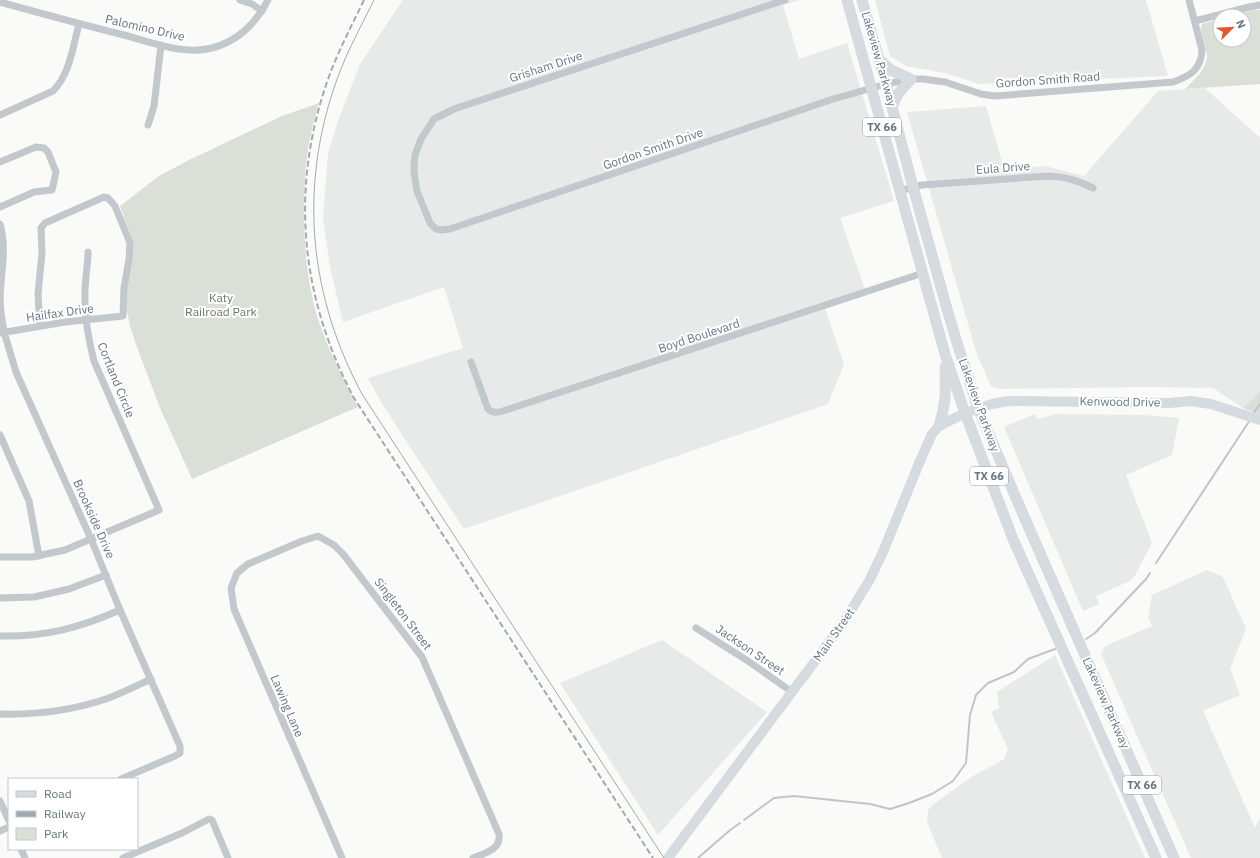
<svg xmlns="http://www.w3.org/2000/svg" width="1260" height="858" font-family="'IBM Plex Sans',sans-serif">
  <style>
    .built { fill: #e8e9e9 }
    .green { fill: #dadfd7 }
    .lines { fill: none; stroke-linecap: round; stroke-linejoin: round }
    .stream { stroke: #bbc7cb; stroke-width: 2 }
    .street { stroke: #c3c8cc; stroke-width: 7 }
    .secondary { stroke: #d6dbdf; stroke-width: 10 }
    .primary { stroke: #d6dbdf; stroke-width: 11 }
    .tram { stroke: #a2aab0; stroke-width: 1 }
    .rail { stroke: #a2aab0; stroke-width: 2; stroke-dasharray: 6 3; stroke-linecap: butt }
    .labels { text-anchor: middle; stroke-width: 4; stroke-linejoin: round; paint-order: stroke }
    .shield { fill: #fff; stroke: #939fa8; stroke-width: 1 }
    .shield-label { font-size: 11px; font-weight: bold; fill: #657683 }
    .street-label { font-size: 12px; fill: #657683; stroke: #fff }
    .park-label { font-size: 12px; fill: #687a64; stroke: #fff }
  </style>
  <rect width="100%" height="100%" fill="#fafaf8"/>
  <g class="built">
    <polygon points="403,0 799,0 783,5 799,59 847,43 894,201 840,218 867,295 825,309 844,364 828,404 464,529 408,444 381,402 368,378 463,348 444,287 343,322 330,267 323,219 328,153 339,118 360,64"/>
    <polygon points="875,0 1146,0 1168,76 979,84 945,73 906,66 890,56"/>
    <polygon points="1205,88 1260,138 1260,391 1243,408 1213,388 1148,387 999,389 991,386 977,355 907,112 986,106 1004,169 1045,166 1084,176 1158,91"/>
    <polygon points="1035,414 1037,419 1057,414 1145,415 1179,418 1172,455 1126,475 1152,543 1134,577 1130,581 1096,596 1099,604 1083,611 1004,427"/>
    <polygon points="1207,570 1223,577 1246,629 1230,669 1240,695 1203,711 1255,828 1260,818 1260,858 1191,858 1101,654 1105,646 1152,626 1148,617 1152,595"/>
    <polygon points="662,640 767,712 658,835 560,683"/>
    <polygon points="1055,655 1145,858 942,858 927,822 928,810 935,803 973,776 994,765 1004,759 1008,749 991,712 999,708 997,692"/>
  </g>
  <g class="green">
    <path d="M1253,10H1260V84L1185,89C1193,81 1205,71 1207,58C1208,49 1198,32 1202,24L1220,19V40H1244V16H1232Z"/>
    <path d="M319,103C313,123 308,144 306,165C302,215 303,267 317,316C327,348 343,377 358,407L192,479L160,408L137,347L130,326L126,306V288L132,240L120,206L159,176L189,160L282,116Z"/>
    <polygon points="1260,391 1260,415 1243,408"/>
  </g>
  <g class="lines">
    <g class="stream">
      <polyline points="1253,414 1260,404"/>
      <polyline points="1156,563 1250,420"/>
      <polyline points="1086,639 1095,633 1146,579 1150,573"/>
      <polyline points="744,820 774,798 794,796 870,804 890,809 909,803 932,794 953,781 966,763 970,715 976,695 988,683 1014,672 1028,659 1055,649"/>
      <polyline points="698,858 729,831 740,823"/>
    </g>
    <g class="street">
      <polyline points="240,0 252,4 262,11"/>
      <path d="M785,0L454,109L434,119L421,139L415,155L414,164V172L417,191L430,223L436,229L441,230L450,229L830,100L886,84L911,79H923L945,82L981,94L995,96L1173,82C1190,76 1201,70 1202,50L1189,0"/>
      <path d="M0,2C40,13 80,24 120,34C149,41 182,56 212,48C238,41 256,23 268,0"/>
      <polyline points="1195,21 1249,7 1260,5"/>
      <path d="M0,115L53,91C70,74 73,46 79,24"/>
      <polyline points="148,125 154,106 161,45"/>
      <polyline points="0,162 36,147 44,148 48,152 56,172 52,190 34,192 0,207"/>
      <path d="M899,191L922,185L1048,176C1065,176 1078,181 1093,188"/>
      <path d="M0,224C7,248 1,272 0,297"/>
      <polyline points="0,298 1,313 4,332 16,372 91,539 120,610 180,746 180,753 175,756 121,779"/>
      <polyline points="0,333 65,322 123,316 124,288 129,259 130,243 115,206 108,198 104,197 45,223 41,228 42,253 38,294 40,326"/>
      <path d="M471,362L488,409C492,413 496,413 503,411L923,273"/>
      <polyline points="0,435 29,501 39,556"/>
      <path d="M0,557H32L65,550L159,510L94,361C88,338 84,316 85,292C85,279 88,265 88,252"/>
      <polyline points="0,598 34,597 69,589 106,575"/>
      <polyline points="696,628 748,661 792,692"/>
      <path d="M0,636C45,637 79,628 120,610"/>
      <path d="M0,714C35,715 73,710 106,699C122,693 136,686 151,679"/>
      <polyline points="0,801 9,821"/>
      <polyline points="0,831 9,827"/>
      <polyline points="21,849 25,858"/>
      <polyline points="123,858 182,833 209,819 212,820 228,858"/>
      <path d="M342,858L234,609L231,588L237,573L248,564L302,541L318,536L334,545L343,554L422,657L499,834C501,850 485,853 473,858"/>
    </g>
    <polyline class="secondary" points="668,858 842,625 869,581 883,552 920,461 932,434 939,426 965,413 992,404 1007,401 1170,403 1191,401 1211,404 1260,420"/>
    <g class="primary">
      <polyline points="847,0 945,354 965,413 1013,539 1156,858"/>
      <polyline points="862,0 886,84 913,187 947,309 958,346 978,408 1022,512 1174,858"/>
      <polyline points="880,60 891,70 911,79 898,94 892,107"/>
      <path d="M939,426C946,405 946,389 945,367"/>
    </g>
    <path class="tram" d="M374,0C359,30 343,59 333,91C299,195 311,299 362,394L664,858"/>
    <path class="rail" d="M364,0C350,29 335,57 325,88C290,195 302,300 354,398L653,858"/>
  </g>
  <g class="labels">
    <g class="shield">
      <rect x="863" y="118" width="38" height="18" rx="3"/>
      <rect x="970" y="467" width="38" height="18" rx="3"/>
      <rect x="1123" y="776" width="38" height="18" rx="3"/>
    </g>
    <g class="shield-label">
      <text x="882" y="131">TX 66</text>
      <text x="989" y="480">TX 66</text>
      <text x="1142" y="789">TX 66</text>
    </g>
    <g class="street-label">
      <text transform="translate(145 28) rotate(13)" y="4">Palomino Drive</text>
      <text transform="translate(879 59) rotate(74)" y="4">Lakeview Parkway</text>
      <text transform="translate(546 67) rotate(-18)" y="4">Grisham Drive</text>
      <text transform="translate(1048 80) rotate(-4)" y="4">Gordon Smith Road</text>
      <text transform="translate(653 149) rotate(-19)" y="4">Gordon Smith Drive</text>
      <text transform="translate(1003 168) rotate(-4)" y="4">Eula Drive</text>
      <text transform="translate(60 313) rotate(-8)" y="4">Hailfax Drive</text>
      <text transform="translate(699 336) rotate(-18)" y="4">Boyd Boulevard</text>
      <text transform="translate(116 380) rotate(68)" y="4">Cortland Circle</text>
      <text transform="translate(1120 402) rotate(1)" y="4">Kenwood Drive</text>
      <text transform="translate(979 405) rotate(70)" y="4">Lakeview Parkway</text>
      <text transform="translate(94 519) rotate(66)" y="4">Brookside Drive</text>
      <text transform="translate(403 614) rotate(53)" y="4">Singleton Street</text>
      <text transform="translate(834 635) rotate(-55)" y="4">Main Street</text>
      <text transform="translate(750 650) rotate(34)" y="4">Jackson Street</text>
      <text transform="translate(1106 703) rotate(66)" y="4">Lakeview Parkway</text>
      <text transform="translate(287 706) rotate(67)" y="4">Lawing Lane</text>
    </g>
    <g class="park-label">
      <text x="221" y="302">Katy<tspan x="221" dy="14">Railroad Park</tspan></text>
    </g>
  </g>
  <rect x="8" y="778" width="130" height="72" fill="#ffffff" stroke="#c1c8cd"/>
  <rect x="16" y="791" width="20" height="6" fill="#d6dbdf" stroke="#c1c8cd"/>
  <text x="44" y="798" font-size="12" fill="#657683">Road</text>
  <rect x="16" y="811" width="20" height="6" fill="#a2aab0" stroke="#c1c8cd"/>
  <text x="44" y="818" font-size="12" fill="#657683">Railway</text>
  <rect x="16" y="828" width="20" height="12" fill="#dadfd7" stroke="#c1c8cd"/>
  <text x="44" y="838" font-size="12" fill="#657683">Park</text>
  <g transform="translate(1232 28) rotate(66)"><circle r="19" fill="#ffffff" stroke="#c1c8cd"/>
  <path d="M0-3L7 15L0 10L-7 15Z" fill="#e4572e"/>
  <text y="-6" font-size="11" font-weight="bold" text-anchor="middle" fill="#657683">N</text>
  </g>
</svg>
